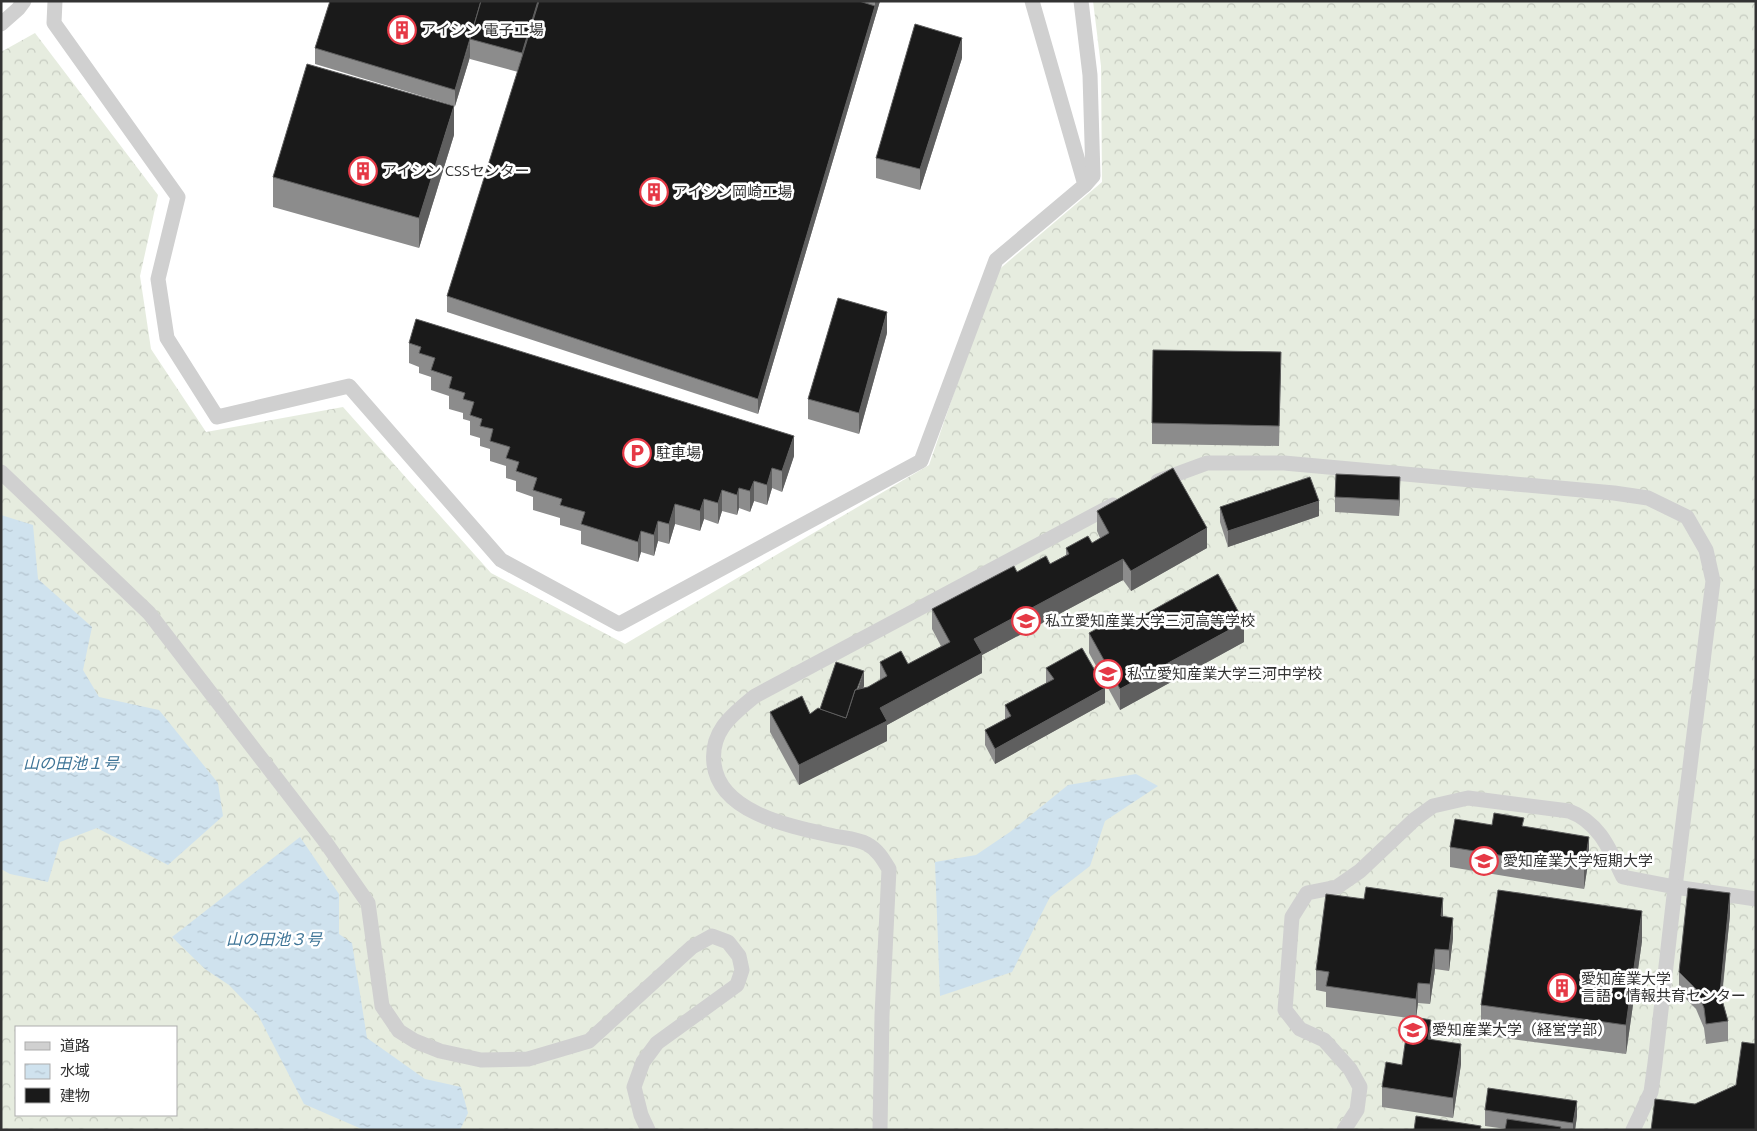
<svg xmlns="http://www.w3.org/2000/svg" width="1757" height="1131" font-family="Ubuntu,'Noto Sans JP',sans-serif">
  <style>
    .forest { fill: url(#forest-crowns); fill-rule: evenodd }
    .water { fill: url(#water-ripples) }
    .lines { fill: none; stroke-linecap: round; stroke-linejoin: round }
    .minor { stroke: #d0d0d0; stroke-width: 15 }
    .wall { fill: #8c8c8c }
    .shaded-wall { fill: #5f5f5f }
    .building { fill: #1a1a1a; stroke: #5f5f5f }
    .labels { text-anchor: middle; stroke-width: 5; stroke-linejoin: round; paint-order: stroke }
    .poi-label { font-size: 15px; fill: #333; stroke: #fff; text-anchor: start }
    .water-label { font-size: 16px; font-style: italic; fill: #3f7597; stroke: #fff }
  </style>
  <defs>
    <pattern id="forest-crowns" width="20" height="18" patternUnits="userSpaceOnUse" patternTransform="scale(1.25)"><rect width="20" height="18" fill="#e6ecdf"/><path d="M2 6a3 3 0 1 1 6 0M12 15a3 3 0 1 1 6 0" fill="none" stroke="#c6cbc0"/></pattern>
    <pattern id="water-ripples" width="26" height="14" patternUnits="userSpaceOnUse" patternTransform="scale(1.25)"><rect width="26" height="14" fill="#cfe2ee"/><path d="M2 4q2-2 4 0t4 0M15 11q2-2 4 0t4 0" fill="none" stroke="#b2c2cd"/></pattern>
  </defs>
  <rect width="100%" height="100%" fill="#fff"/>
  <path class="forest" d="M1093,1H1756V1130H1V52L35,33L158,195L140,276L151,349L206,432L343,407L491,573L625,644L929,465L996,272L1102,182L1101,66ZM16,1027H176V1115H16Z"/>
  <g class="water">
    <polygon points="1,515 33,525 38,579 92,627 83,670 99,697 159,710 218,783 223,816 168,865 97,828 60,842 48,882 10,874 1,869"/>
    <polygon points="1136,774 1158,786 1105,821 1090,866 1050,897 1012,972 940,996 935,862 976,855 1010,832 1068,785"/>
    <polygon points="300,837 339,894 339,934 352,943 367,1038 425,1079 461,1087 468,1113 460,1130 364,1130 304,1104 258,1015 229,985 205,969 172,937"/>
  </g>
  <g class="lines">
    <g class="minor">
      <polyline points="55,1 54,23 178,197 158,279 167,338 217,417 349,386 501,560 619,624 921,461 996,260 1085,185 1032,1"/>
      <polyline points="1081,1 1090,75 1093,176 1085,185"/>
      <polyline points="1,24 18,9 24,1"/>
      <polyline points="1,472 149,613 324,840 368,903 382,1006 399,1031 415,1041 440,1051 481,1060 528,1059 589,1041 692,947 712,936 728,942 739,956 742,970 737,985 657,1043 643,1062 634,1087 641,1115 648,1130"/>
      <polyline points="1158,481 1207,463 1284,463 1614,493 1648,498 1687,517 1706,550 1713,581 1675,887 1655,1063 1651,1092 1633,1130"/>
      <path d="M880,1130L882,1015L889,869C883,859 878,850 867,844C858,839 844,838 834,836C794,827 720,814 714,764C710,731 732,715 755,696L1113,505"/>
      <path d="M1344,1130L1357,1110L1360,1087L1350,1069L1324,1040L1300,1029L1285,1010L1292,917L1307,893L1337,887L1360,871L1415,819L1433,806L1468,798L1569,811C1599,822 1610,850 1623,877L1675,887L1756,899"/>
    </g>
  </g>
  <g class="wall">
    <polygon points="330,1 880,1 758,414 447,312 447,296 518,72 470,59 470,57 455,106 315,64 315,48"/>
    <polygon points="962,58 920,190 876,178 876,158"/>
    <polygon points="454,135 419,248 273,207 273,177"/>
    <polygon points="887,333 859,434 808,419 808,399"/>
    <polygon points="409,343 794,456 782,492 772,488 767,505 754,501 750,512 739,508 737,515 722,511 718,524 704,519 700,531 675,524 669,544 658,541 654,556 641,552 638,562 581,544 581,531 560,525 560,518 533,510 533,497 516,491 516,481 506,478 506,466 490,461 490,449 480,446 480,438 470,435 470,421 463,419 463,413 449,409 449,396 431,390 431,377 419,373 419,367 409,363"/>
    <polygon points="1281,373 1279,446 1152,444 1152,423"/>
    <polygon points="1400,493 1399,516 1335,512 1335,497"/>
    <polygon points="1220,507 1319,516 1228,547 1220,522"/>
    <polygon points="1097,511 1207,548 1131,591 1123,580 982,655 982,673 887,725 887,741 799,785 770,732 770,712 810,714 864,686 863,688 868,687 880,681 880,662 908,664 941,646 932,629 932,609 1017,572 1050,564 1066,555 1066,548 1092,543 1100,538 1097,531"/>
    <polygon points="1135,620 1244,642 1120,710 1089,653 1089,633"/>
    <polygon points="1046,668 1105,703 995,764 985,745 985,730 1005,719 1005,705 1046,683"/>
    <polygon points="1492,825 1524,826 1589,857 1584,889 1450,867 1450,847"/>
    <polygon points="1730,914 1722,998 1728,1021 1728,1041 1706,1044 1704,1028 1696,1009 1679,992 1679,972"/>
    <polygon points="1443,917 1453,938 1449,971 1435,969 1430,1004 1418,1003 1416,1017 1431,1039 1461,1064 1453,1118 1382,1107 1382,1087 1402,1065 1409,1018 1326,1007 1326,992 1316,990 1316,970"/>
    <polygon points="1642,941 1626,1054 1481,1035 1481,1005"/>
    <polygon points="1485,1110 1577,1116 1575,1130 1505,1130 1506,1129 1485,1126"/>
  </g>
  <g class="shaded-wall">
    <polygon points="538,1 544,1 522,73 522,53"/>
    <polygon points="875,1 880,1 758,414 758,399 875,6"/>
    <polygon points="962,38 962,58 920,190 920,169"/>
    <polygon points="470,41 470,57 455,106 455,90"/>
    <polygon points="454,106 454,135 419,248 419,218"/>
    <polygon points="887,312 887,333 859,434 859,413"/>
    <polygon points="794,436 794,456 782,492 782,471"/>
    <polygon points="772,468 772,488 767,505 767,485"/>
    <polygon points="1400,477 1400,493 1399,516 1399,500"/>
    <polygon points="754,481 754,501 750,512 750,491"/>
    <polygon points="739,488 739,508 737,515 737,495"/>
    <polygon points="722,490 722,511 718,524 718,503"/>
    <polygon points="704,499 704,519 700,531 700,511"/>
    <polygon points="1319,501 1319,516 1228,547 1228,531"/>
    <polygon points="675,504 675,524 669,544 669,524"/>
    <polygon points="658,521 658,541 654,556 654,535"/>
    <polygon points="1207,528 1207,548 1131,591 1131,571"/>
    <polygon points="641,531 641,552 638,562 638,542"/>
    <polygon points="1123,559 1123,580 982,655 982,673 887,725 887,741 799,785 799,765 880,708 974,639"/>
    <polygon points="1244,622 1244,642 1120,710 1120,689"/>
    <polygon points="864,671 864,686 846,738 846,723"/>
    <polygon points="1105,688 1105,703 995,764 995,749"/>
    <polygon points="1589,837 1589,857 1584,889 1584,869"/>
    <polygon points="1730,893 1730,914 1720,1013 1720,993"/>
    <polygon points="1443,898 1443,918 1441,916"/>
    <polygon points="1642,911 1642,941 1626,1054 1626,1025"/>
    <polygon points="1453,918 1453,938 1449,971 1449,950"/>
    <polygon points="1435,949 1435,969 1430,1004 1430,984"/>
    <polygon points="1418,983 1418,1003 1416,1019 1416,999"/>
    <polygon points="1431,1020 1431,1040 1428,1039"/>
    <polygon points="1461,1044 1461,1064 1453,1118 1453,1098"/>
    <polygon points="1577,1101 1577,1116 1575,1130 1573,1130 1573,1123"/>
  </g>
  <g class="building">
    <polygon points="330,1 481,1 455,90 315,48"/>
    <polygon points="481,1 538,1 522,53 470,39"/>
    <polygon points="539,1 859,1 875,6 758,399 447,296 522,57"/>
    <polygon points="915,24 962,38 920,169 876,158"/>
    <polygon points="307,64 454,106 419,218 273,177"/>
    <polygon points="838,298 887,312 859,413 808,399"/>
    <polygon points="416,319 794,436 782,471 772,468 767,485 754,481 750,491 739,488 737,495 722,490 718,503 704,499 700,511 675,504 669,524 658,521 654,535 641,531 638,542 581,524 585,512 560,505 562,499 533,490 537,478 516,471 519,462 506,458 510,447 490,441 493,429 480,426 482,419 470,415 474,402 463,399 465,393 449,388 452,377 431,370 435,358 419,353 421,347 409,343"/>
    <polygon points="1153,350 1281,352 1279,426 1152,423"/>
    <polygon points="1173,468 1207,528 1131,571 1123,559 974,639 982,653 880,708 887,721 799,765 770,712 802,696 810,714 818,708 846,718 855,690 868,687 887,676 880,662 901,651 908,664 950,642 932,609 1014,566 1017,572 1046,556 1050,564 1069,554 1066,548 1088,536 1092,543 1109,533 1097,511"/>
    <polygon points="1336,474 1400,477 1399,500 1335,497"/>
    <polygon points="1310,477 1319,501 1228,531 1220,507"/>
    <polygon points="1218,574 1244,622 1120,689 1089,633 1130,611 1135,620"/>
    <polygon points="1082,648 1105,688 995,749 985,730 1011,716 1005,705 1054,679 1046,668"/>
    <polygon points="836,662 864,671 857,689 855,690 846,718 820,709"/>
    <polygon points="1494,813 1524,818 1522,826 1589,837 1584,869 1450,847 1455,819 1492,825"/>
    <polygon points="1366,887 1443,898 1441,916 1453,918 1449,950 1435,949 1430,984 1418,983 1416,999 1326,986 1329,972 1316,970 1326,894 1364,899"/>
    <polygon points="1688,888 1730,893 1720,993 1728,1021 1706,1024 1704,1008 1696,989 1679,972"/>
    <polygon points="1498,890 1642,911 1626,1025 1481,1005"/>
    <polygon points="1409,1016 1431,1020 1428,1039 1461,1044 1453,1098 1382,1087 1386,1062 1402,1065"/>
    <polygon points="1742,1042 1756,1044 1756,1130 1651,1130 1655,1099 1695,1104 1736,1085"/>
    <polygon points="1488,1088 1577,1101 1573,1123 1485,1110"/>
    <polygon points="1416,1116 1481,1126 1480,1130 1414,1130"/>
    <polygon points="1507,1119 1561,1127 1560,1130 1505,1130"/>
  </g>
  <defs>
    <symbol id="building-ring" viewBox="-11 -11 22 22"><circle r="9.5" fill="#fff" stroke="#e63946" stroke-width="1.5"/><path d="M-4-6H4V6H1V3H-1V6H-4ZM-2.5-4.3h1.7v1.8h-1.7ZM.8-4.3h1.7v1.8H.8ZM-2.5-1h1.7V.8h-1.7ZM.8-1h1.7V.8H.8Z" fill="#e63946"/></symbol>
    <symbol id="parking-ring" viewBox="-11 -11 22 22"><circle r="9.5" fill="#fff" stroke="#e63946" stroke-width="1.5"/><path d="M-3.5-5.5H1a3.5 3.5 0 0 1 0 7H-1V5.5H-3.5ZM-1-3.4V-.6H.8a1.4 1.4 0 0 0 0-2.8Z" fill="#e63946"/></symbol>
    <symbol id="school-ring" viewBox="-11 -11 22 22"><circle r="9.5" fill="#fff" stroke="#e63946" stroke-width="1.5"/><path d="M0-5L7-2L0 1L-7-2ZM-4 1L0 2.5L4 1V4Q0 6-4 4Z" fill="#e63946"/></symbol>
    <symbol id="university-ring" viewBox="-11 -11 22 22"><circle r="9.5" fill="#fff" stroke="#e63946" stroke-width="1.5"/><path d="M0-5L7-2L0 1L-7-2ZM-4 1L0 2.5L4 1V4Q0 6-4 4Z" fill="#e63946"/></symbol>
  </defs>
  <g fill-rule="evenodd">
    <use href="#building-ring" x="386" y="14" width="32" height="32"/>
    <use href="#building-ring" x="347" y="155" width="32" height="32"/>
    <use href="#building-ring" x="638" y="176" width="32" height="32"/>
    <use href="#parking-ring" x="621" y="437" width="32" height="32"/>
    <use href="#school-ring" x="1010" y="605" width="32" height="32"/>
    <use href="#school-ring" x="1092" y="658" width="32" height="32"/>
    <use href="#university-ring" x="1468" y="845" width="32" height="32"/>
    <use href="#building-ring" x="1546" y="972" width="32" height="32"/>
    <use href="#university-ring" x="1397" y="1014" width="32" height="32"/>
  </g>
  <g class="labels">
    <g class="poi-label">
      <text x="421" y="35">アイシン 電子工場</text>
      <text x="382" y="176">アイシン CSSセンター</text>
      <text x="673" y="197">アイシン岡崎工場</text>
      <text x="656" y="458">駐車場</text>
      <text x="1045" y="626">私立愛知産業大学三河高等学校</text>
      <text x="1127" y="679">私立愛知産業大学三河中学校</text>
      <text x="1503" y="866">愛知産業大学短期大学</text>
      <text x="1581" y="984">愛知産業大学<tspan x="1581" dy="17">言語・情報共育センター</tspan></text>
      <text x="1432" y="1035">愛知産業大学（経営学部）</text>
    </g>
    <g class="water-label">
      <text x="71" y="769">山の田池１号</text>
      <text x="274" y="945">山の田池３号</text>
    </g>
  </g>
  <rect width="1757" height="1131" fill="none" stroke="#333333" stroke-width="5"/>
  <rect x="15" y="1026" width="162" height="90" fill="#ffffff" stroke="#adadad"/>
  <rect x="25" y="1042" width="25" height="8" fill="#d0d0d0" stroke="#adadad"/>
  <text x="60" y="1051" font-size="15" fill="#333333">道路</text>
  <rect x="25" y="1064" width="25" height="15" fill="url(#water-ripples)" stroke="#adadad"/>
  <text x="60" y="1076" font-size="15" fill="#333333">水域</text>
  <rect x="25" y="1088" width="25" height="15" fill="#1a1a1a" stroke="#adadad"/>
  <text x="60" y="1101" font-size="15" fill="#333333">建物</text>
</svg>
